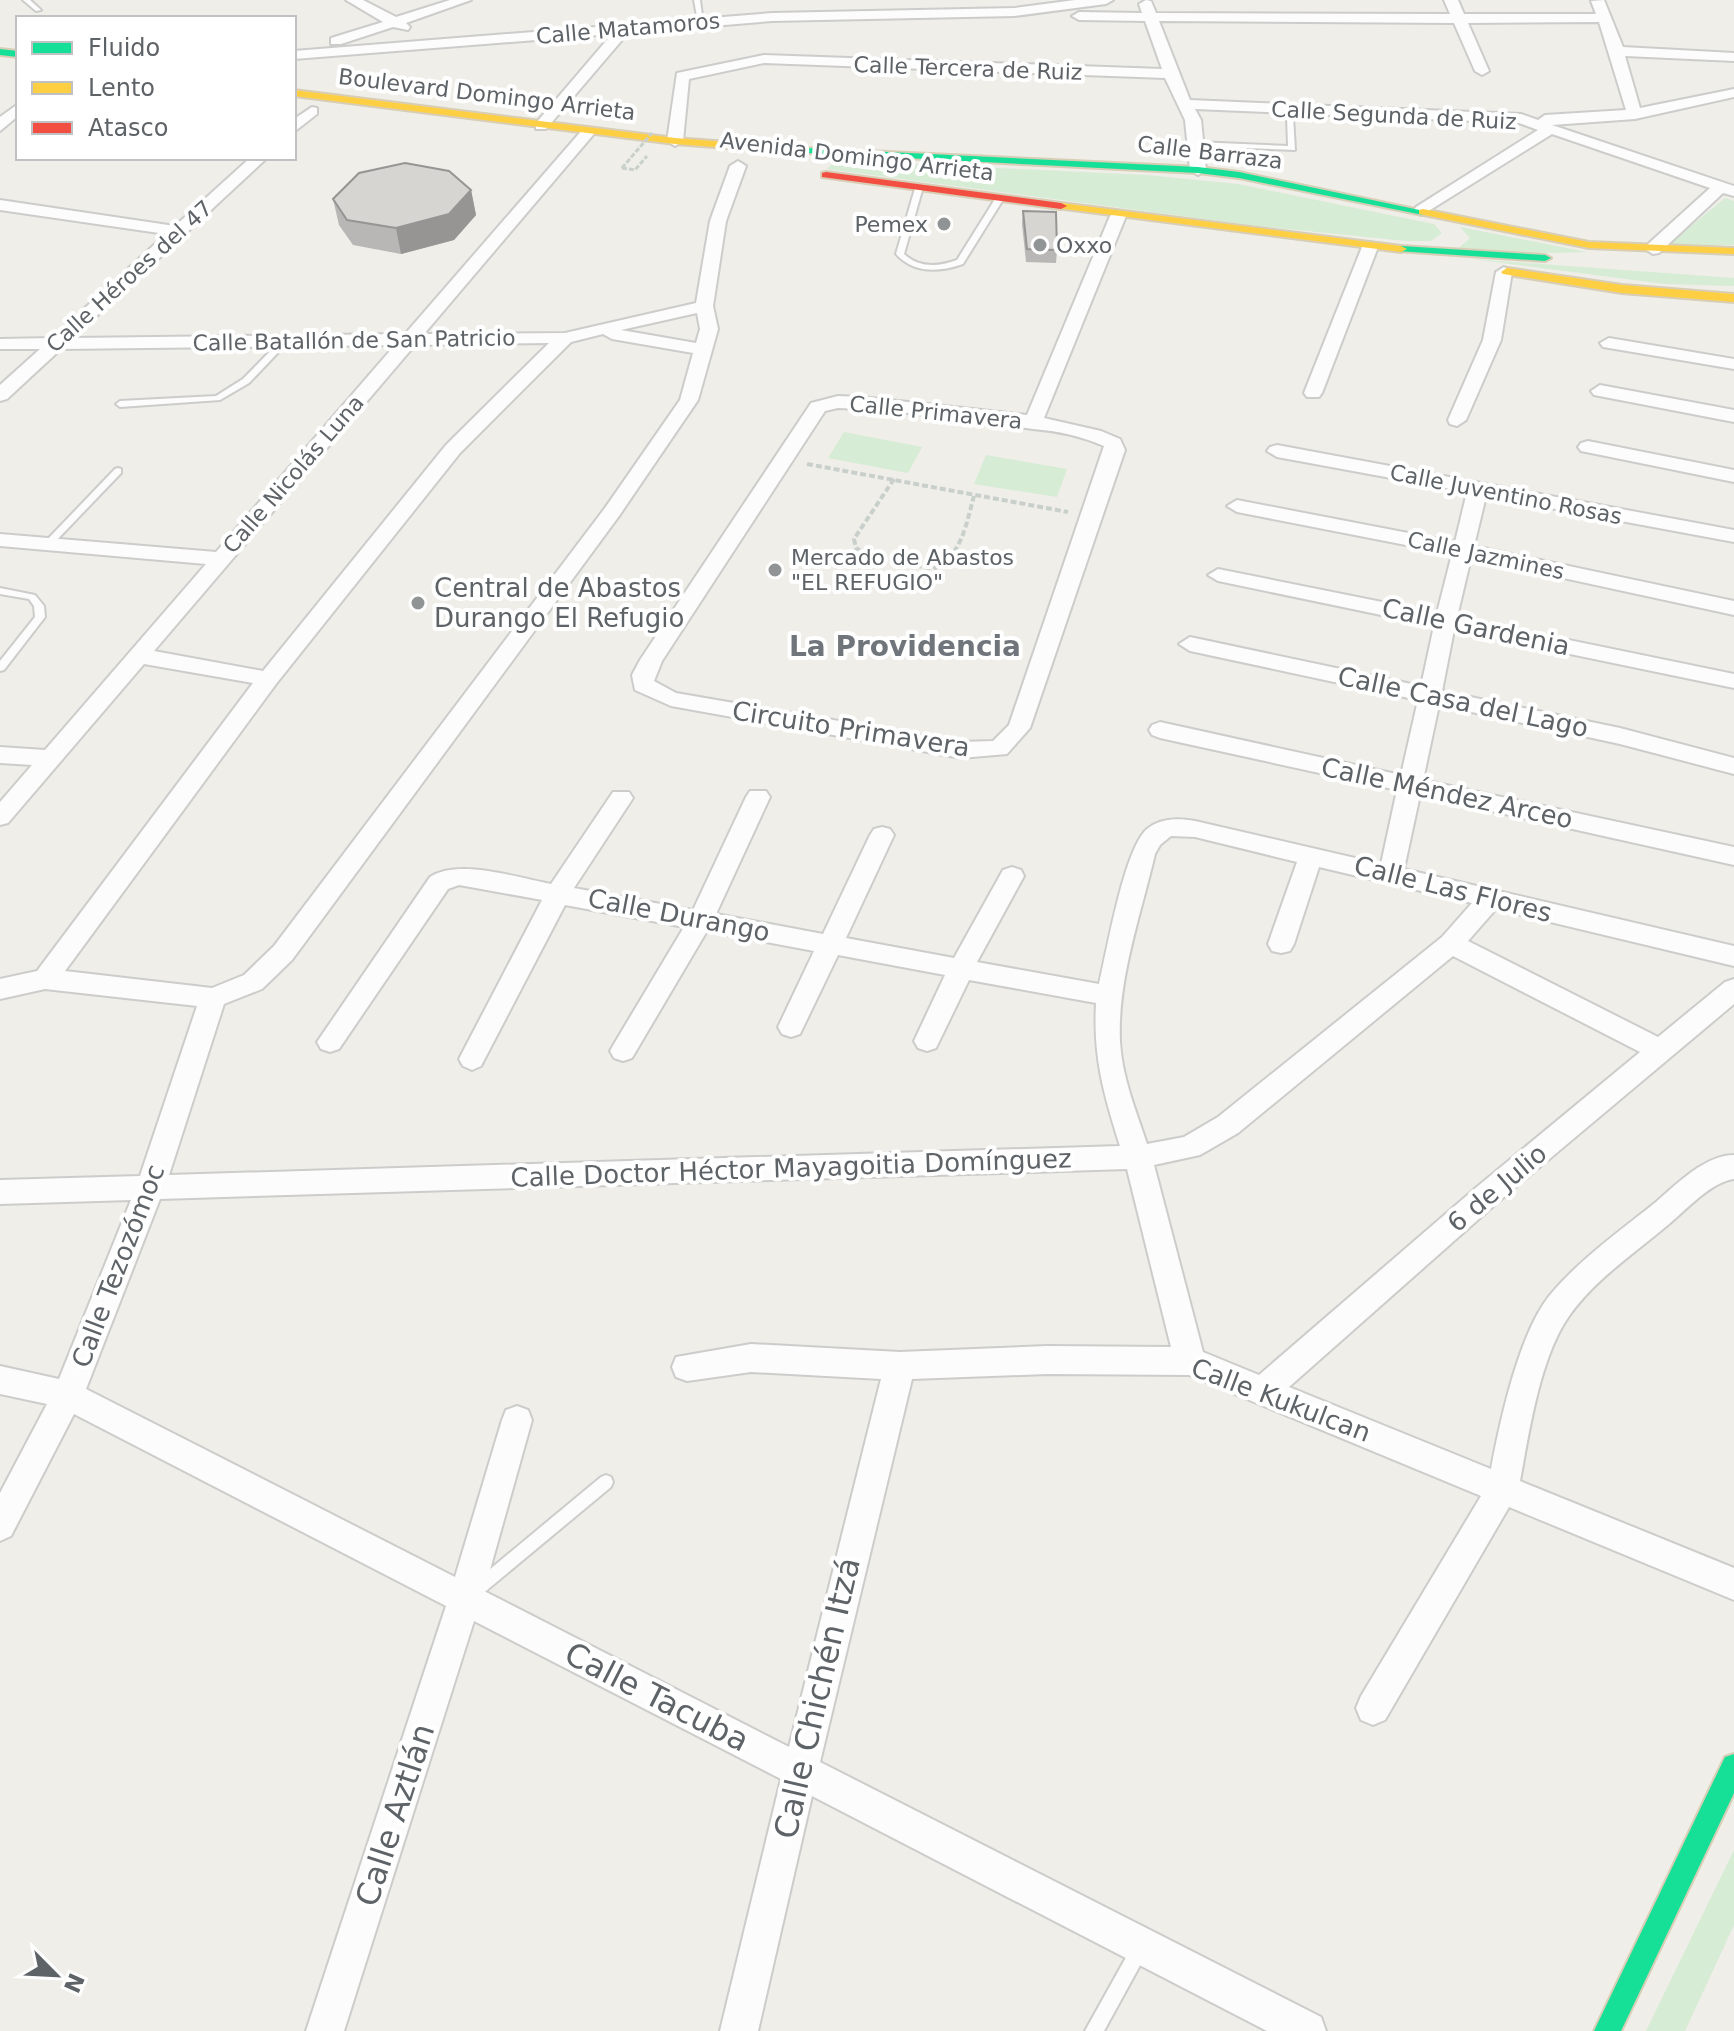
<svg xmlns="http://www.w3.org/2000/svg" width="1734" height="2031" font-family="'DejaVu Sans',sans-serif">
  <style>
    .green { fill: #d7ecd4 }
    .lines { fill: none; stroke-linecap: round; stroke-linejoin: round }
    .lane-casing { stroke: #cccccb; stroke-width: 4 }
    .street-casing { stroke: #cccccb; stroke-width: 4 }
    .fast-casing { stroke: #d8ceb6; stroke-width: 4 }
    .slow-casing { stroke: #d8ceb6; stroke-width: 4 }
    .jam-casing { stroke: #d8ceb6; stroke-width: 4 }
    .path-far1 { stroke: #c9d0cb; stroke-width: 3; stroke-dasharray: 5 2; stroke-linecap: butt }
    .path { stroke: #c9d0cb; stroke-width: 4; stroke-dasharray: 6 3; stroke-linecap: butt }
    .lane { fill: #fdfcfc; fill-rule: evenodd }
    .street { fill: #fdfcfc; fill-rule: evenodd }
    .fast { fill: #16e098; fill-rule: evenodd }
    .slow { fill: #ffcf43; fill-rule: evenodd }
    .jam { fill: #f24e42; fill-rule: evenodd }
    .path-bridge { stroke: #c9d0cb; stroke-width: 3; stroke-dasharray: 5 2; stroke-linecap: butt }
    .wall { fill: #b8b7b5 }
    .shaded-wall { fill: #969593 }
    .building { fill: #d6d5d2; stroke: #969593; stroke-width: 2 }
    .poi-dot { fill: #919495; stroke: #fff; stroke-width: 3 }
    .labels { text-anchor: middle; stroke-width: 8; stroke-linejoin: round; paint-order: stroke }
    .far-street-label { font-size: 22px; fill: #5e6368; stroke: #fff }
    .far-poi-label { font-size: 22px; fill: #5e6368; stroke: #fff; text-anchor: start }
    .poi-label { font-size: 26px; fill: #5e6368; stroke: #fff; text-anchor: start }
    .street-label { font-size: 26px; fill: #5e6368; stroke: #fff }
    .neighbourhood-label { font-size: 28px; font-weight: bold; fill: #6f757a; stroke: #fff }
    .near-street-label { font-size: 32px; fill: #5e6368; stroke: #fff }
  </style>
  <rect width="100%" height="100%" fill="#efeee9"/>
  <g class="green">
    <polygon points="850,161 1146,175 1238,184 1434,224 1442,233 1431,241 1406,241 1257,226 827,169 833,163"/>
    <polygon points="1725,198 1734,201 1734,245 1668,245"/>
    <polygon points="1460,227 1587,252 1555,253 1459,248 1470,238"/>
    <polygon points="1472,259 1734,278 1734,286 1664,284"/>
    <polygon points="844,432 922,447 908,473 828,458"/>
    <polygon points="986,455 1067,469 1057,497 974,484"/>
    <polygon points="1734,1850 1734,1925 1685,2031 1646,2031"/>
  </g>
  <g class="lines">
    <defs>
      <g id="lane">
        <polygon points="23,0 30,0 41,10 36,11"/>
        <polygon points="694,0 700,0 703,23 698,22"/>
        <polygon points="1290,114 1293,116 1295,150 1196,146 1192,144 1196,142 1288,146 1287,116"/>
        <path d="M916,185L923,187L904,254C919,268 938,267 957,260L997,196L1004,198L963,264C940,272 914,274 896,254Z"/>
        <polygon points="282,339 289,341 249,383 220,400 120,407 116,404 120,401 216,396 243,379"/>
        <polygon points="118,468 121,469 121,473 51,546 45,546 45,542 115,469"/>
        <polygon points="0,588 35,595 44,606 45,617 4,670 0,671 0,661 35,617 34,606 29,599 0,594"/>
        <polygon points="606,1475 611,1477 613,1482 611,1487 481,1595 476,1598 471,1595 468,1590 471,1585 601,1477"/>
        <polygon points="1140,1940 1146,1943 1149,1949 1104,2031 1085,2031 1134,1943"/>
      </g>
      <g id="street">
        <polygon points="346,0 363,0 396,17 450,0 471,0 406,23 410,27 408,30 393,27 341,44 331,44 331,38 383,22"/>
        <polygon points="1075,0 1113,0 1106,4 1015,16 772,21 628,33 546,129 536,129 536,123 612,34 294,59 294,51 772,13 1015,8"/>
        <path d="M1146,0L1151,1L1156,13L1450,14L1444,0H1458L1464,14H1596L1591,1L1604,0L1623,47L1734,53V61L1625,56L1640,108L1734,89V97L1635,119L1552,125L1734,186V196L1723,193L1659,253L1653,254L1645,249L1647,245L1710,188L1552,134L1422,215L1414,210L1416,207L1538,130L1519,123L1195,109L1201,120L1206,170L1198,175L1190,170L1185,120L1165,78L764,63L689,79L683,141L675,146L667,141L677,73L764,55L1162,69L1145,21L1079,20L1072,16L1079,12L1142,13L1139,4ZM1159,21L1454,23L1475,71L1482,75L1489,71L1468,23L1599,22L1626,110L1545,115L1538,120L1521,114L1190,100Z"/>
        <polygon points="18,104 18,116 0,131 0,117"/>
        <polygon points="312,107 317,108 317,114 294,132 294,119"/>
        <path d="M588,127L596,132L593,135L424,334L565,333L696,303L710,221L730,166L738,161L746,166L726,221L713,306L718,329L698,400L619,516L292,960L262,989L224,1004L169,1175L1120,1146C1104,1095 1093,1058 1096,1003L969,980L936,1048L927,1051L918,1048L914,1041L945,975L838,955L800,1034L791,1037L782,1034L778,1027L814,951L707,931L632,1058L623,1061L614,1058L610,1051L614,1044L684,927L565,905L481,1066L472,1070L463,1066L459,1059L542,900L459,885L448,889L339,1049L330,1052L321,1049L317,1042L430,877C459,858 518,878 551,884L613,792H629L633,798L574,888L693,910L746,797L750,791H766L770,797L716,914L823,934L870,835L874,829L882,827L890,829L894,835L846,938L954,958L1003,870L1012,867L1021,870L1024,876L977,962L1099,984C1107,951 1124,849 1147,829C1160,818 1179,818 1195,821L1381,864L1397,790L1160,738L1152,735L1149,730L1152,725L1160,722L1401,775L1418,700L1190,651L1179,644L1190,637L1421,686L1434,626L1218,581L1208,575L1218,569L1437,613L1452,554L1237,512L1227,506L1237,500L1455,542L1467,492L1277,457L1267,451L1270,447L1277,445L1734,530V542L1486,496L1474,546L1734,601V615L1471,558L1457,617L1734,674V688L1454,630L1442,691L1620,728L1734,758V774L1620,744L1439,705L1423,780L1734,847V865L1420,795L1404,869L1734,946V966L1496,909L1468,941L1658,1037L1725,982L1734,979V1004L1498,1202L1289,1387L1491,1469C1500,1421 1519,1333 1550,1295C1580,1259 1620,1231 1656,1202C1677,1184 1705,1155 1734,1155V1179C1711,1182 1687,1209 1669,1224C1636,1252 1594,1280 1569,1316C1540,1357 1529,1432 1520,1481L1734,1568V1600L1509,1507L1385,1720L1373,1725L1361,1720L1356,1708L1361,1696L1481,1496L1189,1375L1047,1374L912,1379L820,1762L1321,2017L1326,2031H1267L812,1796L758,2031H720L781,1779L474,1621L344,2031H306L446,1606L74,1414L11,1536L0,1541V1493L47,1404L0,1394V1366L59,1379L131,1200L0,1204V1180L140,1176L197,1006L45,989L0,999V979L37,971L253,683L144,664L8,823L0,825V802L32,765L0,763V747L45,750L206,564L0,546V534L216,552L395,345L61,349L7,399L0,401V385L40,349H0V339L52,338L166,234L0,210V200L175,226L250,158H267L73,338L405,334L583,129ZM697,313L700,329L696,343L621,330ZM603,334L612,339L693,353L680,400L605,508L274,946L244,975L212,988L65,971L276,684L460,453L571,342ZM549,343L446,445L263,671L154,651L415,345ZM1171,836L1195,837L1297,862L1268,944L1272,951L1281,953L1290,951L1294,944L1319,867L1472,903L1442,937L1218,1117L1184,1137L1147,1144C1136,1111 1122,1077 1120,1042C1117,980 1141,914 1155,854L1160,845ZM1453,956L1640,1052L1478,1186L1259,1375L1203,1352L1154,1165L1200,1155L1238,1133ZM1127,1169L1171,1347L1047,1346L900,1352L751,1344L676,1357L672,1367L676,1377L687,1381L751,1372L881,1379L789,1747L484,1591L532,1420L528,1410L517,1406L506,1410L502,1420L455,1577L86,1389L160,1199Z"/>
        <path d="M1118,211L1126,216L1044,418L1101,431L1120,439L1125,450L1030,728L1007,754L961,758L671,706L635,690L632,675L640,660L811,403L838,396L862,397L1027,415L1110,216ZM838,408C904,410 969,421 1033,429C1058,431 1081,436 1104,446L1009,725L993,741L961,742L676,693L654,681L662,661L825,411Z"/>
        <polygon points="1370,242 1378,247 1322,393 1319,397 1307,397 1304,393 1362,247"/>
        <polygon points="1504,267 1512,272 1501,340 1466,420 1457,426 1450,424 1448,420 1483,340 1496,272"/>
        <polygon points="1609,338 1734,359 1734,369 1603,347 1600,343"/>
        <polygon points="1600,385 1734,410 1734,422 1594,395 1591,391"/>
        <polygon points="1588,441 1734,470 1734,482 1581,451 1578,447 1581,443"/>
      </g>
      <g id="fast">
        <polygon points="0,49 18,51 18,57 0,55"/>
        <polygon points="764,146 1198,167 1239,172 1429,212 1423,215 1239,178 1198,173 768,151 763,148"/>
        <polygon points="1401,246 1545,255 1551,258 1545,261 1397,251 1397,247"/>
        <polygon points="1734,1754 1734,1793 1621,2031 1594,2031 1725,1757"/>
      </g>
      <g id="slow">
        <polygon points="294,90 675,138 768,145 773,148 768,151 675,144 294,96"/>
        <polygon points="1061,203 1401,246 1407,249 1401,252 1057,208 1055,206"/>
        <polygon points="1423,209 1589,242 1734,248 1734,254 1589,248 1419,214 1419,210"/>
        <polygon points="1507,268 1622,285 1734,294 1734,302 1622,293 1503,274 1501,272"/>
      </g>
      <polygon id="jam" points="826,172 1061,203 1067,206 1061,209 822,177 822,173"/>
    </defs>
    <use href="#lane" class="lane-casing"/>
    <use href="#street" class="street-casing"/>
    <use href="#fast" class="fast-casing"/>
    <use href="#slow" class="slow-casing"/>
    <use href="#jam" class="jam-casing"/>
    <polyline class="path-far1" points="622,168 635,170 647,156"/>
    <g class="path">
      <polyline points="807,464 1068,512"/>
      <path d="M894,479L854,539L856,548L866,554L933,569C962,556 966,524 974,496"/>
    </g>
    <use href="#lane" class="lane"/>
    <use href="#street" class="street"/>
    <use href="#fast" class="fast"/>
    <use href="#slow" class="slow"/>
    <use href="#jam" class="jam"/>
    <polyline class="path-bridge" points="622,168 652,133"/>
  </g>
  <g class="wall">
    <polygon points="471,190 476,215 454,240 401,254 353,245 339,225 333,199"/>
    <polygon points="1023,211 1057,250 1056,263 1026,262 1022,224"/>
  </g>
  <polygon class="shaded-wall" points="471,190 476,215 454,240 401,254 396,228"/>
  <g class="building">
    <polygon points="405,163 449,171 471,190 449,214 396,228 347,220 333,199 359,173"/>
    <polygon points="1023,211 1056,212 1057,250 1027,249"/>
  </g>
  <g class="poi-dot">
    <circle cx="944" cy="224" r="8"/>
    <circle cx="1040" cy="245" r="8"/>
    <circle cx="775" cy="570" r="8"/>
    <circle cx="418" cy="603" r="8"/>
  </g>
  <g class="labels">
    <g class="far-street-label">
      <text transform="translate(628 28) rotate(-5)" y="8">Calle Matamoros</text>
      <text transform="translate(968 68) rotate(2)" y="8">Calle Tercera de Ruiz</text>
      <text transform="translate(487 94) rotate(7)" y="8">Boulevard Domingo Arrieta</text>
      <text transform="translate(1394 115) rotate(3)" y="8">Calle Segunda de Ruiz</text>
      <text transform="translate(1210 152) rotate(7)" y="8">Calle Barraza</text>
      <text transform="translate(857 156) rotate(7)" y="8">Avenida Domingo Arrieta</text>
      <text transform="translate(129 276) rotate(-42)" y="8">Calle Héroes del 47</text>
      <text transform="translate(354 340) rotate(-1)" y="8">Calle Batallón de San Patricio</text>
      <text transform="translate(936 412) rotate(6)" y="8">Calle Primavera</text>
      <text transform="translate(293 474) rotate(-49)" y="8">Calle Nicolás Luna</text>
      <text transform="translate(1506 494) rotate(11)" y="8">Calle Juventino Rosas</text>
      <text transform="translate(1486 555) rotate(12)" y="8">Calle Jazmines</text>
    </g>
    <g class="far-poi-label">
      <text x="928" y="232" text-anchor="end">Pemex</text>
      <text x="1056" y="253">Oxxo</text>
      <text x="791" y="565">Mercado de Abastos<tspan x="791" dy="25">"EL REFUGIO"</tspan></text>
    </g>
    <g class="poi-label">
      <text x="434" y="597">Central de Abastos<tspan x="434" dy="30">Durango El Refugio</tspan></text>
    </g>
    <g class="street-label">
      <text transform="translate(1476 627) rotate(12)" y="9">Calle Gardenia</text>
      <text transform="translate(1463 702) rotate(12)" y="9">Calle Casa del Lago</text>
      <text transform="translate(851 729) rotate(9)" y="9">Circuito Primavera</text>
      <text transform="translate(1447 793) rotate(12)" y="9">Calle Méndez Arceo</text>
      <text transform="translate(1453 889) rotate(14)" y="9">Calle Las Flores</text>
      <text transform="translate(679 915) rotate(11)" y="9">Calle Durango</text>
      <text transform="translate(791 1168) rotate(-2)" y="9">Calle Doctor Héctor Mayagoitia Domínguez</text>
      <text transform="translate(1497 1188) rotate(-40)" y="9">6 de Julio</text>
      <text transform="translate(118 1266) rotate(-69)" y="9">Calle Tezozómoc</text>
      <text transform="translate(1281 1400) rotate(21)" y="9">Calle Kukulcan</text>
    </g>
    <g class="neighbourhood-label">
      <text x="905" y="656">La Providencia</text>
    </g>
    <g class="near-street-label">
      <text transform="translate(657 1697) rotate(27)" y="11">Calle Tacuba</text>
      <text transform="translate(817 1698) rotate(-77)" y="11">Calle Chichén Itzá</text>
      <text transform="translate(395 1815) rotate(-72)" y="11">Calle Aztlán</text>
    </g>
  </g>
  <rect x="16" y="16" width="280" height="144" fill="#ffffff" stroke="#bfc1c3" stroke-width="2"/>
  <rect x="32" y="42" width="40" height="12" fill="#16e098" stroke="#bfc1c3" stroke-width="2"/>
  <text x="88" y="56" font-size="24" fill="#5e6368">Fluido</text>
  <rect x="32" y="82" width="40" height="12" fill="#ffcf43" stroke="#bfc1c3" stroke-width="2"/>
  <text x="88" y="96" font-size="24" fill="#5e6368">Lento</text>
  <rect x="32" y="122" width="40" height="12" fill="#f24e42" stroke="#bfc1c3" stroke-width="2"/>
  <text x="88" y="136" font-size="24" fill="#5e6368">Atasco</text>
  <g transform="translate(56 1975) rotate(114)" stroke="#ffffff" stroke-width="6" paint-order="stroke">
  <path d="M0-6L14 30L0 20L-14 30Z" fill="#5e6368"/>
  <text y="-12" font-size="22" font-weight="bold" text-anchor="middle" fill="#5e6368">N</text>
  </g>
</svg>
